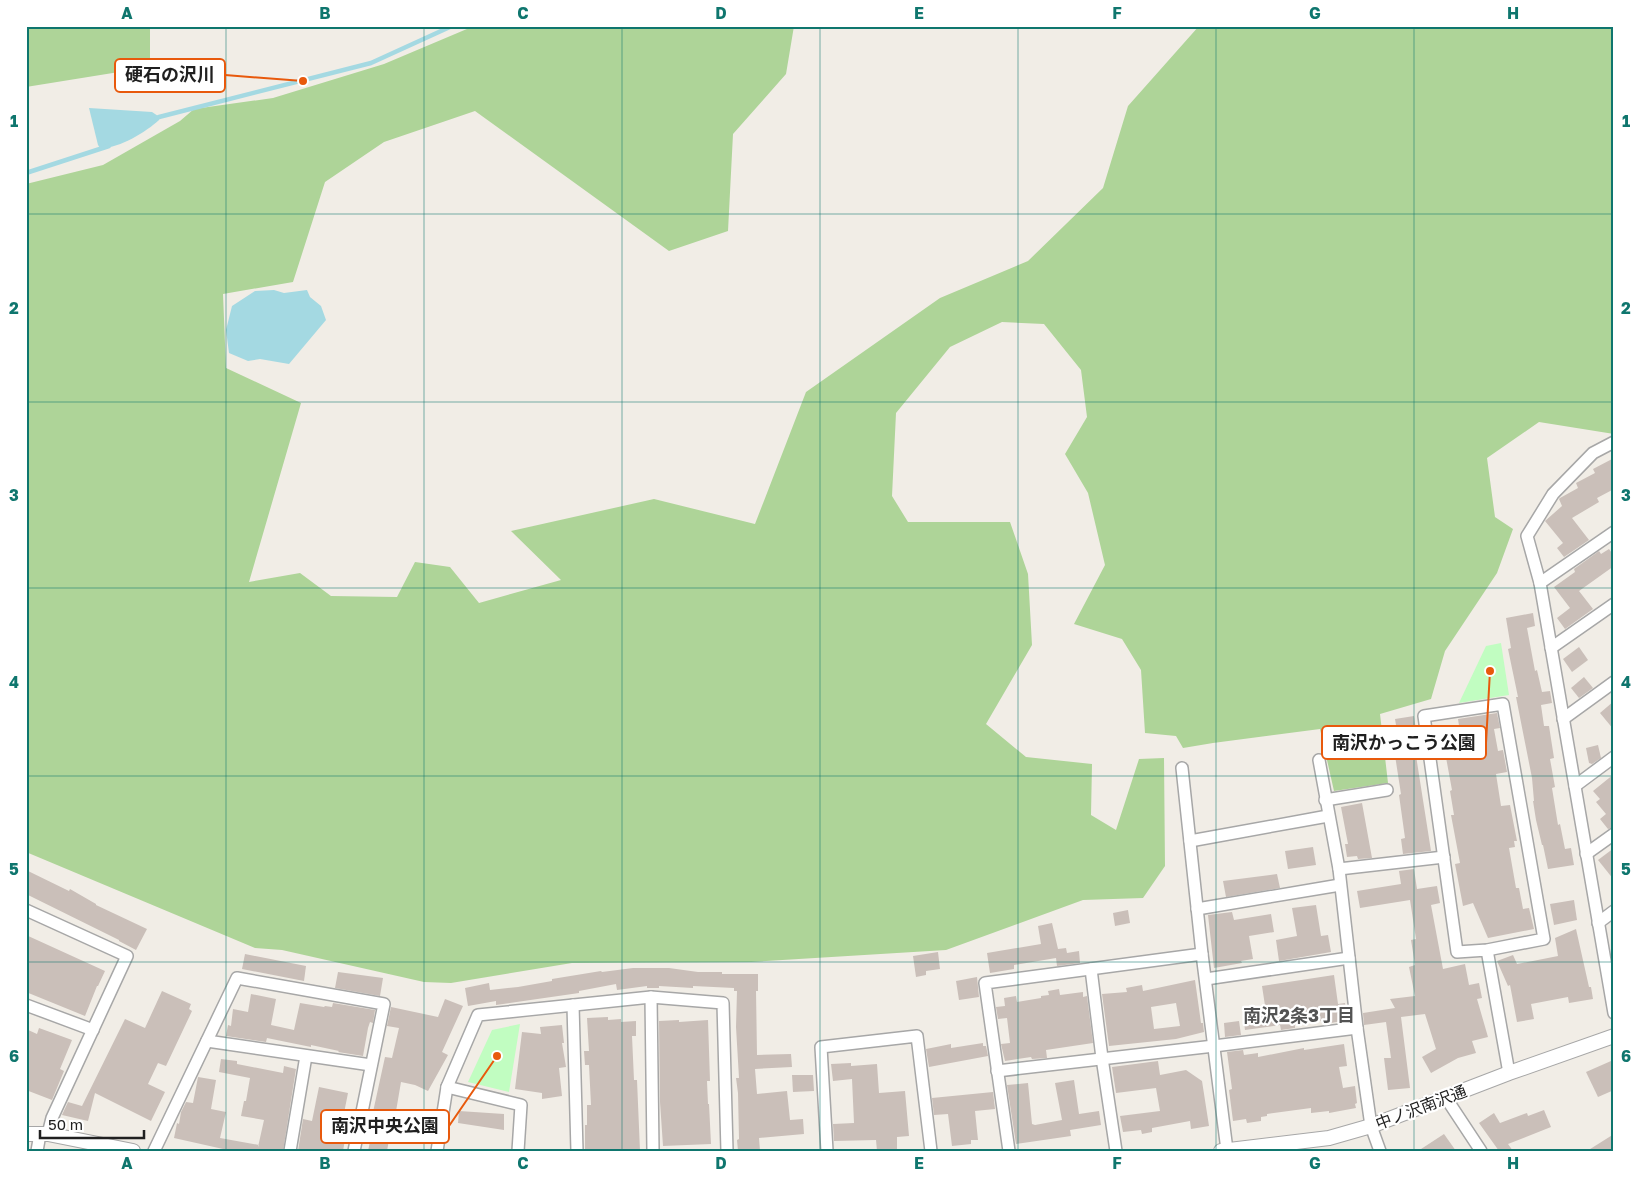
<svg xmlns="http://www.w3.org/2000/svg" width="1640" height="1177" font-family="'Golos Text','Noto Sans JP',sans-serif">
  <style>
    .forest { fill: #aed498 }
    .park { fill: #c1fdc1 }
    .water { fill: #a4d9e2 }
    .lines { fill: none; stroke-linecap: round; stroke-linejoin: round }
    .stream { stroke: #a4d9e2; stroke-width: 4.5 }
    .building { fill: #cabfb9; fill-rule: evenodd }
    .minor-casing { stroke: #a7a7a7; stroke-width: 14 }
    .tertiary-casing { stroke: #a7a7a7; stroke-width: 16 }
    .minor { stroke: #fff; stroke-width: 11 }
    .tertiary { stroke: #fff; stroke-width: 14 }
    .grid { fill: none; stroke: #0f766e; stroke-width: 1; stroke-opacity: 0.55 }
    .labels { text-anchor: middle; stroke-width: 4.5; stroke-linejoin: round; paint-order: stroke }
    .street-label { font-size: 16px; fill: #202020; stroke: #fff }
    .neighbourhood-label { font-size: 18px; font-weight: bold; fill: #535353; stroke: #fff }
    .leader { fill: none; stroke: #e8590c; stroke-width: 2 }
    .callout-dot { fill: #e8590c; stroke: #fff; stroke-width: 2 }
    .callout { fill: #fff; stroke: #e8590c; stroke-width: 2 }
    .callout-label { font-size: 18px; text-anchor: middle; font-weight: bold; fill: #202020 }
    .neatline { fill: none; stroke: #0f766e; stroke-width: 2 }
    .grid-label { font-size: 16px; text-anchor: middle; font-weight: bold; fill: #0f766e }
  </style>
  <rect width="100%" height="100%" fill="#f1ede6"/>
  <g class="forest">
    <polygon points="26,26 150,26 150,67 26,87"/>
    <polygon points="474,26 794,26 786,74 733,134 728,231 669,251 475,111 384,142 325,182 293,282 223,294 226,368 301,403 249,582 300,573 331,596 397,597 415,562 450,567 479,603 561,580 511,531 654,499 755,524 806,392 940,298 1028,261 1103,188 1128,106 1199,26 1614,26 1614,434 1539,422 1487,458 1495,517 1513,529 1497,573 1445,651 1431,699 1380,714 1388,783 1334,791 1320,729 1213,743 1183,748 1176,736 1145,733 1141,670 1122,639 1074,624 1105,565 1088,493 1065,454 1087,417 1081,370 1044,324 1002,322 950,347 896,413 892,496 908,522 1010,522 1028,574 1032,645 986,724 1026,757 1092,764 1091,815 1116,830 1139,759 1164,758 1165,866 1143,898 1083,900 946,950 751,962 572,963 451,983 424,982 282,950 255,948 26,852 26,184 103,165 180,121 194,109 273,98 384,64"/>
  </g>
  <g class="park">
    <polygon points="1501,643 1509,695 1459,703 1486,646"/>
    <polygon points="520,1024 509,1092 468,1082 492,1030"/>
  </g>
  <g class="water">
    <path d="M89,108L152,112L158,116L159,120C146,132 118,149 100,148L98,145Z"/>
    <polygon points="274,290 284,293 307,290 310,297 321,306 326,320 289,364 260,359 248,361 229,353 226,330 232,306 255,291"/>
  </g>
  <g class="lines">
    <g class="stream">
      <polyline points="154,120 159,117 371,63 452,26"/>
      <polyline points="26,173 109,146"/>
    </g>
  </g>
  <g class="building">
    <polygon points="1614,458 1614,489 1597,498 1599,502 1572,518 1589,540 1564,557 1557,548 1563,543 1545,521 1562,506 1559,499 1560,498 1578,488 1576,483 1595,473 1593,469"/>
    <polygon points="1609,549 1614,556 1614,566 1579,591 1593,609 1565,629 1557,618 1570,608 1554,587 1575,572 1574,569 1599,551 1601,554"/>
    <polygon points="1533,613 1535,626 1527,628 1535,671 1537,670 1542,692 1550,691 1552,703 1541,705 1544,726 1549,726 1554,758 1550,759 1555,787 1552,788 1558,825 1560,824 1565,849 1571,848 1574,865 1548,869 1543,845 1542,845 1536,820 1533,801 1534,801 1532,778 1516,697 1518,697 1508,649 1511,648 1506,618"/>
    <polygon points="1579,647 1588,660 1572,672 1563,659"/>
    <polygon points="1584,677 1593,688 1579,698 1571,688"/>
    <polygon points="1614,701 1614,730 1600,713"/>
    <polygon points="1497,713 1500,728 1494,729 1498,751 1503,750 1507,772 1496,774 1501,806 1510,805 1517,841 1514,841 1515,847 1509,848 1516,888 1519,888 1523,909 1529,908 1534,929 1488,938 1473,903 1463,906 1455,864 1460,863 1451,815 1454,815 1450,791 1452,790 1445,752 1442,753 1439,737 1460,732 1458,719"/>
    <polygon points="1414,716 1417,737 1414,737 1417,762 1431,851 1403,854 1401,839 1405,838 1399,795 1401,794 1394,749 1400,749 1395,719"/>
    <polygon points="1598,745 1601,758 1592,764 1589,763 1586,748"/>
    <polygon points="1614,774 1614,827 1608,829 1600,819 1606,814 1596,802 1600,799 1593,791"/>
    <polygon points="1362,803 1372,858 1358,859 1357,856 1347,857 1345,844 1348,844 1341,807"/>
    <polygon points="1313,847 1316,865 1288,869 1285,851"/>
    <polygon points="1614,848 1614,880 1598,860"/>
    <polygon points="1414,869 1417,889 1437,886 1440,903 1431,905 1443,969 1465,964 1469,985 1479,983 1482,998 1477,999 1488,1037 1472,1041 1476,1053 1458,1058 1431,1073 1422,1057 1436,1049 1425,1014 1401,1017 1410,1088 1388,1090 1384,1058 1391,1058 1386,1022 1364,1025 1363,1013 1395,1008 1390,999 1415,996 1409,967 1415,965 1411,940 1416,939 1410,900 1360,908 1357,891 1401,884 1399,871"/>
    <polygon points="26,870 69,891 70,889 96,904 96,905 147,929 136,950 119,941 119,940 26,894"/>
    <polygon points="1277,874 1280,888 1226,897 1223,881"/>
    <polygon points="1574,900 1577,920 1554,925 1550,904"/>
    <polygon points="1316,905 1321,936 1328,935 1331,952 1279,961 1276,940 1297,936 1292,908"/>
    <polygon points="1128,910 1130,923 1115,926 1113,913"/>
    <polygon points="1232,912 1234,920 1271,914 1274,932 1249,936 1253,959 1241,961 1242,963 1214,968 1208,915"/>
    <polygon points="1052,923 1058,949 1066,948 1067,953 1079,951 1080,963 1057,966 1056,958 1014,965 1014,969 990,973 987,953 1041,944 1038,926"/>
    <polygon points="1576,929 1589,987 1591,987 1593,999 1569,1003 1568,997 1531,1004 1534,1019 1517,1022 1510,985 1508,986 1497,961 1513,955 1517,964 1558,956 1555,938"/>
    <polygon points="26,935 105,971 98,986 97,986 85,1016 26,992"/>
    <polygon points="938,952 940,969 926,971 926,975 916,977 913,956"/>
    <polygon points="245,954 306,966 304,981 242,969"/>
    <polygon points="633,968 669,968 698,972 722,972 722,974 758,974 758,991 756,991 757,1055 791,1054 792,1067 755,1069 757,1094 787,1091 790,1120 803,1119 804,1134 759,1138 760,1151 738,1151 737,1140 739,1139 738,1093 736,1078 739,1078 736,1027 737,991 734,991 734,988 693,986 693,988 659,986 659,988 647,988 647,986 617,990 616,984 579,991 579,993 496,1005 496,1001 468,1006 465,988 489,983 490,990 518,987 552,981 552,979 601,971 602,972"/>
    <polygon points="338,972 383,978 380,996 335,988"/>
    <polygon points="1334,975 1338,1004 1345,1003 1348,1020 1325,1024 1325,1020 1295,1025 1295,1028 1281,1030 1280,1025 1245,1030 1243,1015 1266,1012 1262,986"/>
    <polygon points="977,977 979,997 959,1000 956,981"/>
    <path d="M1195,980L1201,1023H1203L1204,1032L1176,1039L1109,1046L1102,994L1127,992L1126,988L1142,985L1143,991ZM1176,1003L1180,1026L1154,1029L1151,1007Z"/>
    <polygon points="1059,989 1060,995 1083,992 1083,997 1087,996 1093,1043 1046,1050 1047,1058 1032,1059 1031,1057 1005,1061 1001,1044 1010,1043 1007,1018 998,1019 996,1007 1005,1006 1004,998 1016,996 1017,1002 1041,998 1041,996 1049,995 1048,991"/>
    <polygon points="162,991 191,1004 189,1009 192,1011 166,1066 158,1063 148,1084 165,1092 151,1121 95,1093 88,1121 62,1115 68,1102 82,1106 125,1019 145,1028"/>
    <polygon points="251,994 276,999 271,1025 294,1030 300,1003 324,1007 325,1006 332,1007 333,1003 375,1010 373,1023 370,1022 368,1028 363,1056 338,1052 339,1051 311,1045 311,1047 267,1038 266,1042 226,1036 228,1025 231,1026 233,1009 248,1012"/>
    <polygon points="445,999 463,1006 442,1052 448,1055 428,1091 415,1085 401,1082 394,1123 392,1123 387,1151 368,1151 371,1137 373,1138 377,1112 373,1112 385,1057 392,1058 399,1028 387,1026 391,1007 438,1017"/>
    <polygon points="608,1017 608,1020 621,1019 621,1022 636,1021 636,1036 632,1036 634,1080 637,1080 640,1151 585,1151 585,1125 587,1125 587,1105 591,1105 589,1065 585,1065 584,1051 589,1051 587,1018"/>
    <polygon points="679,1020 679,1022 708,1020 710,1081 707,1081 708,1104 709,1104 711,1144 663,1146 660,1102 659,1021"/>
    <polygon points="1239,1021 1241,1035 1225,1037 1224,1023"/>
    <polygon points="562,1025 564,1043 562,1043 566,1067 559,1068 562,1096 542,1099 542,1093 515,1089 522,1032 541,1034 540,1027"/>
    <polygon points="39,1028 72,1040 60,1069 64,1071 52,1100 26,1090 26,1029 37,1034"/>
    <polygon points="983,1043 983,1046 986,1046 988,1056 929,1067 926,1049 951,1044 951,1048"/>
    <polygon points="1344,1044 1347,1066 1339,1067 1343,1088 1355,1086 1357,1103 1355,1104 1356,1108 1329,1113 1329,1111 1311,1113 1311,1108 1267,1114 1267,1116 1261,1117 1261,1121 1247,1123 1246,1119 1233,1121 1229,1090 1232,1089 1227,1052 1243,1050 1244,1055 1258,1053 1258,1057 1304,1048 1304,1050"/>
    <polygon points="221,1059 237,1061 237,1064 283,1073 284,1066 296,1069 283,1151 232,1151 174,1138 177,1123 179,1124 181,1112 186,1102 193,1103 198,1077 216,1080 211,1109 226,1112 220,1138 259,1145 258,1147 264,1120 241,1116 244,1101 246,1101 250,1078 219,1072"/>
    <polygon points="1158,1061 1160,1075 1186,1070 1202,1081 1209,1126 1191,1129 1190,1121 1152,1128 1152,1132 1142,1134 1141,1130 1123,1132 1120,1116 1160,1111 1156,1088 1116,1093 1112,1067"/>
    <polygon points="1611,1061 1614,1067 1614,1090 1598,1097 1586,1072"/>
    <polygon points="851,1063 851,1066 877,1064 879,1093 905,1091 909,1136 897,1137 897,1151 877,1151 876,1140 834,1141 833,1124 854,1123 852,1079 833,1081 831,1064"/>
    <polygon points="792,1075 813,1075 814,1091 793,1092"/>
    <polygon points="1074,1080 1079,1114 1099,1111 1101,1125 1070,1130 1071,1136 1016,1144 1007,1085 1028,1083 1032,1124 1035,1125 1062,1120 1055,1083"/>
    <polygon points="319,1087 348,1093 344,1113 354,1115 351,1128 347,1128 343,1151 298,1151 303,1119 312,1121"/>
    <polygon points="993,1092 995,1109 975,1111 978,1140 971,1140 971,1144 952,1146 948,1114 934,1115 932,1098"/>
    <polygon points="1544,1110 1551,1127 1508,1144 1513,1151 1499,1151 1479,1123 1494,1113 1500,1123 1527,1113 1528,1116"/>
    <polygon points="459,1111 504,1114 504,1130 458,1123"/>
    <polygon points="1444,1134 1456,1151 1418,1151"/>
    <polygon points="1614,1134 1614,1151 1587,1151"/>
  </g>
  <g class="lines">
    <defs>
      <g id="minor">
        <polyline points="1614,532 1540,583 1614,1013"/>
        <polyline points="1540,583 1527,536 1553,494 1593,453 1614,442"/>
        <polyline points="1551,648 1614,604"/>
        <polyline points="1563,719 1614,682"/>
        <polyline points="1319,760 1339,869 1357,1028 1371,1126 1380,1151"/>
        <polyline points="1182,768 1202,954 1227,1150"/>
        <polyline points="1575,786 1614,757"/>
        <polyline points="1325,800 1387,790"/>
        <polyline points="1190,841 1328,816"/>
        <polyline points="1586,854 1614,834"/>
        <polyline points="1339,869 1444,857"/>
        <polyline points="1197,909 1340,885"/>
        <polyline points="26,910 127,956 52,1118 48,1134"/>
        <polyline points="1598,923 1614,911"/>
        <polyline points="1487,950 1544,939 1503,704 1424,716 1457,952 1487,950 1509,1073"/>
        <polyline points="1091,969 1102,1058 1116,1151"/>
        <polyline points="1206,979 1349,958"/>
        <polyline points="651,997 653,1151"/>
        <polyline points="26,1005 93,1030"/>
        <polyline points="573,1005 577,1151"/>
        <polyline points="207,1041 371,1065"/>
        <polyline points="997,1071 1214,1046 1357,1028"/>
        <polyline points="447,1087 521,1105 518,1151"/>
        <polyline points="1446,1098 1481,1151"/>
        <polyline points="37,1151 40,1134"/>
        <polyline points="154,1151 237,978 384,1004 354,1151"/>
        <polyline points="290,1151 306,1056"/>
        <polyline points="437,1151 447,1087 478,1015 651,997 723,1003 727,1151"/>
        <polyline points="827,1151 821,1047 917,1036 931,1151"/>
        <polyline points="1009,1151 985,983 1202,954"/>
      </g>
      <g id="tertiary">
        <polyline points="26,1134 48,1134 133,1151"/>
        <polyline points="1221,1151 1329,1138 1371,1126 1509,1073 1614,1036"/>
      </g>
    </defs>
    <use href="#minor" class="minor-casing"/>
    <use href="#tertiary" class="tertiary-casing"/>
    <use href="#minor" class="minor"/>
    <use href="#tertiary" class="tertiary"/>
  </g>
  <path class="grid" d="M226,26V1151M424,26V1151M622,26V1151M820,26V1151M1018,26V1151M1216,26V1151M1414,26V1151M26,214H1614M26,402H1614M26,588H1614M26,776H1614M26,962H1614"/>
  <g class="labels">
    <g class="street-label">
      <text transform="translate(1421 1107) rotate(-21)" y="6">中ノ沢南沢通</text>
    </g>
    <g class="neighbourhood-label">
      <text x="1299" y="1022">南沢2条3丁目</text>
    </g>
  </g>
  <path class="leader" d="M303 81L225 75M1490 671L1486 743M497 1056L449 1126"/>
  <g class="callout-dot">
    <circle cx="303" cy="81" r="5"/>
    <circle cx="1490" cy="671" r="5"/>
    <circle cx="497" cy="1056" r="5"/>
  </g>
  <g class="callout">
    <rect x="115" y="59" width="110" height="33" rx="5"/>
    <rect x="1322" y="726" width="164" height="33" rx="5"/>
    <rect x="321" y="1110" width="128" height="33" rx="5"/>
  </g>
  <g class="callout-label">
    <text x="170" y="81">硬石の沢川</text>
    <text x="1404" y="749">南沢かっこう公園</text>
    <text x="385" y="1132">南沢中央公園</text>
  </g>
  <rect width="1640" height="1177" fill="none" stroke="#ffffff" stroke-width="55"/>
  <path d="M40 1130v8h104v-8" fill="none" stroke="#202020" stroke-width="2.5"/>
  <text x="48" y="1130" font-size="15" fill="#202020" stroke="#ffffff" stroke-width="4" paint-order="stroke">50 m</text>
  <rect x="28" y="28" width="1584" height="1122" class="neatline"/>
  <g class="grid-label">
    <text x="127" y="19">A</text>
    <text x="325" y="19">B</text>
    <text x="523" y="19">C</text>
    <text x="721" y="19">D</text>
    <text x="919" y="19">E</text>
    <text x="1117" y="19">F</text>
    <text x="1315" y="19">G</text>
    <text x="1513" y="19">H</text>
    <text x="14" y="127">1</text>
    <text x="1626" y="127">1</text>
    <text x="14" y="314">2</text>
    <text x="1626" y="314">2</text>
    <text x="14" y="501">3</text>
    <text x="1626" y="501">3</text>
    <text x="14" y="688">4</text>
    <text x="1626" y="688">4</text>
    <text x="14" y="875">5</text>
    <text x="1626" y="875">5</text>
    <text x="14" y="1062">6</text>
    <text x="1626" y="1062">6</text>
    <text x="127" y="1169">A</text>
    <text x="325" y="1169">B</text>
    <text x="523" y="1169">C</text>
    <text x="721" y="1169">D</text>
    <text x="919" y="1169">E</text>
    <text x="1117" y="1169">F</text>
    <text x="1315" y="1169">G</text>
    <text x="1513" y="1169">H</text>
  </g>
</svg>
